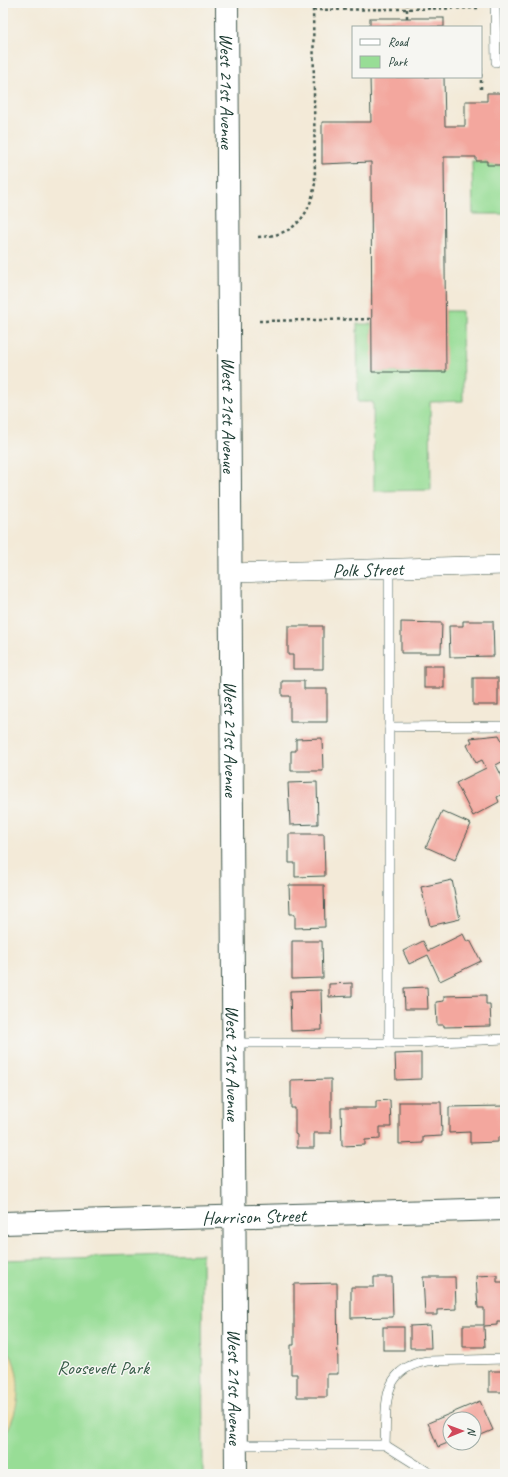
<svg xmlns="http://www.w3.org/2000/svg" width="508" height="1477" font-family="Caveat,sans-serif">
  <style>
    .green { fill: #98dd96; stroke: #5c8d65 }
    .sand { fill: #eeda9e; stroke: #868c69 }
    .building { fill: #f3a79e }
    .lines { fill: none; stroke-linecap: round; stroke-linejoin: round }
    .service-casing { stroke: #3f574d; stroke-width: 10 }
    .minor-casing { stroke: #3f574d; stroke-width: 20 }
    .tertiary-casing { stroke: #3f574d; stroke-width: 24 }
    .path { stroke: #3f574d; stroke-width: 2.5; stroke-dasharray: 3 3; stroke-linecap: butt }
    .service { stroke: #fff; stroke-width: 9 }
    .minor { stroke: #fff; stroke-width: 19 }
    .tertiary { stroke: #fff; stroke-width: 22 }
    .labels { text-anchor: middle; stroke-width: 3; stroke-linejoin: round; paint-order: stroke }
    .street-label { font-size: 19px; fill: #1f3d34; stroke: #f6f6f2 }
    .park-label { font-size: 19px; fill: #375d48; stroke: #f6f6f2 }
  </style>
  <rect width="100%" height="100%" fill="#f6f6f2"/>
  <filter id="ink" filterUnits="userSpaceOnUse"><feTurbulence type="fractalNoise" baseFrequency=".025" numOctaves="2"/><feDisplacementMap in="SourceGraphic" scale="8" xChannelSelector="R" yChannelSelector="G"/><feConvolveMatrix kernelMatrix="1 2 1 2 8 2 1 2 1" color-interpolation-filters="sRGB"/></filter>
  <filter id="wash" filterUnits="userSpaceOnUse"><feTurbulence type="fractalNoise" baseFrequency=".012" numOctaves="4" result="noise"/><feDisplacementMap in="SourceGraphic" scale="16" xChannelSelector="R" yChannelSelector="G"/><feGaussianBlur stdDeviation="0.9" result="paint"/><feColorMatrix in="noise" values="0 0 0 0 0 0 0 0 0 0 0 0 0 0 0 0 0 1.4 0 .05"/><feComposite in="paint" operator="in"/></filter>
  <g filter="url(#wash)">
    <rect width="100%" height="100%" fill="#f3ead8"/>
    <g class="green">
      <polygon points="472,161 487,161 487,165 505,165 505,214 473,214"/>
      <polygon points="445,311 462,311 463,401 430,402 431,490 374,491 373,402 358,402 357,324 372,324 373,372 445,372"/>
      <polygon points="202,1254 203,1474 3,1474 3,1260"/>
    </g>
    <path class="sand" d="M3,1342C24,1370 22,1409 3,1438Z"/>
    <g id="blocks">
      <g class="building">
        <rect x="370" y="18" width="74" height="9"/>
        <polygon points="370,77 444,77 445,126 465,126 465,101 487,101 487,93 505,93 505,165 487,165 487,161 476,161 476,157 444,157 446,372 372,372 371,162 322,164 322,122 371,122"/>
        <polygon points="463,621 493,621 494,656 450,657 449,626 463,626"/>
        <polygon points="401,622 442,623 441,653 401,653"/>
        <polygon points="288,626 323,626 323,669 293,669 293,655 288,655"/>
        <rect x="424" y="666" width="20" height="22"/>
        <rect x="473" y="678" width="25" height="27"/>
        <polygon points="282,681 304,681 304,689 327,689 327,722 290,722 290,696 282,696"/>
        <polygon points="499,735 505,747 505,760 496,765 505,782 505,793 497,797 499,802 473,816 456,783 486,768 482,760 476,763 467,745 472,742 470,738"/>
        <polygon points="322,738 323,771 291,771 291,751 296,751 296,739"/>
        <polygon points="317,782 318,824 290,825 288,783"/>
        <polygon points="442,811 471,824 455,860 426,847"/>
        <polygon points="289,834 324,834 325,876 295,877 295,863 289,863"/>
        <polygon points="452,880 460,919 430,926 421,887"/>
        <polygon points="289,885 324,885 325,927 295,928 295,914 290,914"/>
        <polygon points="463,934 467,942 470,940 481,961 440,981 428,955 409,964 403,951 423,941 428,951"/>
        <polygon points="292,941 322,941 323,978 292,979"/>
        <polygon points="352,983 352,996 329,997 329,984"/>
        <polygon points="427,987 428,1009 405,1009 404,988"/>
        <polygon points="321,990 322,1030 291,1031 290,991"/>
        <polygon points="486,995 486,1004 490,1004 491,1026 444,1027 444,1025 437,1025 436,1002 444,1001 444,996"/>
        <polygon points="421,1053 421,1079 396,1080 395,1054"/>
        <polygon points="331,1079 331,1133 314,1133 314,1148 297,1148 297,1135 295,1134 295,1108 291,1108 291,1080"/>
        <polygon points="390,1100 391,1127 380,1127 380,1139 365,1140 365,1145 342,1146 341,1108 376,1108 376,1101"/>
        <polygon points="399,1102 441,1102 442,1136 423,1137 423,1143 399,1144"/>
        <polygon points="505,1106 505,1137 498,1137 498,1142 470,1143 470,1132 449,1133 449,1107"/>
        <polygon points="497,1275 497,1282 505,1282 505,1322 497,1322 497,1325 484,1326 485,1347 463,1347 463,1325 484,1325 484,1308 478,1308 476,1276"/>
        <polygon points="374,1277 392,1277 393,1317 351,1318 351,1287 374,1287"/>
        <polygon points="423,1277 455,1277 456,1309 437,1310 437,1315 425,1315"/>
        <polygon points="337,1283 338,1374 327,1374 327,1397 297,1397 297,1374 291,1374 291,1345 294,1345 294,1284"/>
        <polygon points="430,1325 431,1348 410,1348 410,1326"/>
        <rect x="383" y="1327" width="21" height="23"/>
        <rect x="489" y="1371" width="16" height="21"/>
        <polygon points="480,1401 493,1430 474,1438 474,1419 450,1419 450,1442 438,1447 428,1423"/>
        <rect x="382" y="1471" width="9" height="3"/>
      </g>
    </g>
  </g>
  <g filter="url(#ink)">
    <use href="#blocks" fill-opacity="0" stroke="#3f574d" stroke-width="1"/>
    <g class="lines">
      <defs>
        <g id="service">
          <polyline points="495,3 496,62"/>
          <polyline points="389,727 389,568"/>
          <polyline points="234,1043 416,1043 505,1039"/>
          <polyline points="389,1043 389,727 505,726"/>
          <polyline points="236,1445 385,1445 431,1474"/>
          <path d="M385,1445C387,1407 379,1369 427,1361L505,1359"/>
        </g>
        <g id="minor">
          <path id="s1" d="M231,573L505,565"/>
        </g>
        <g id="tertiary">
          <path id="s2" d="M227,3L236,1474"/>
          <path id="s3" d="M3,1223L505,1209"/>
        </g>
      </defs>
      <use href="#service" class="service-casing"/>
      <use href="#minor" class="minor-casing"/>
      <use href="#tertiary" class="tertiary-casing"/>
      <g class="path">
        <polyline points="407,3 407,18"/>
        <polyline points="313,10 480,8"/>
        <polyline points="481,68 481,89"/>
        <path d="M258,237C294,236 310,217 315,183L313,3"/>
        <polyline points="259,321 372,319"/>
      </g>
      <use href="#service" class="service"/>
      <use href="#minor" class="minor"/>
      <use href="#tertiary" class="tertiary"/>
    </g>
  </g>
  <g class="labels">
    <g class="street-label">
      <text dy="7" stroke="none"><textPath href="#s2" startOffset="88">West 21st Avenue</textPath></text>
      <text dy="7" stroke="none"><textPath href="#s2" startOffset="412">West 21st Avenue</textPath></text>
      <text dy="7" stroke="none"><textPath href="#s1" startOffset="137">Polk Street</textPath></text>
      <text dy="7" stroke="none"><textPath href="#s2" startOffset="736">West 21st Avenue</textPath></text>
      <text dy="7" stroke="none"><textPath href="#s2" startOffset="1060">West 21st Avenue</textPath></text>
      <text dy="7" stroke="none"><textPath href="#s3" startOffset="251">Harrison Street</textPath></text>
      <text dy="7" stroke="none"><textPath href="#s2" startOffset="1384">West 21st Avenue</textPath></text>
    </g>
    <g class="park-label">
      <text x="103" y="1374">Roosevelt Park</text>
    </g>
  </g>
  <rect width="508" height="1477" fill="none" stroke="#f6f6f2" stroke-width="16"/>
  <rect x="352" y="26" width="130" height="52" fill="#f6f6f2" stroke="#a0aca6"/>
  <rect x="360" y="39" width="20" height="6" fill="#ffffff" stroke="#a0aca6"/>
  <text x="388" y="46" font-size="12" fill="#1f3d34">Road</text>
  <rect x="360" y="56" width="20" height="12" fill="#98dd96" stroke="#a0aca6"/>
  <text x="388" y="66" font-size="12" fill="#1f3d34">Park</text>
  <g transform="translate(462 1431) rotate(89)"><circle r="19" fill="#f6f6f2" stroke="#a0aca6"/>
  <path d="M0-3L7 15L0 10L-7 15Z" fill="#d1495b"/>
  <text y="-6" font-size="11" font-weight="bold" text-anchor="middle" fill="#1f3d34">N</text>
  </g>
</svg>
